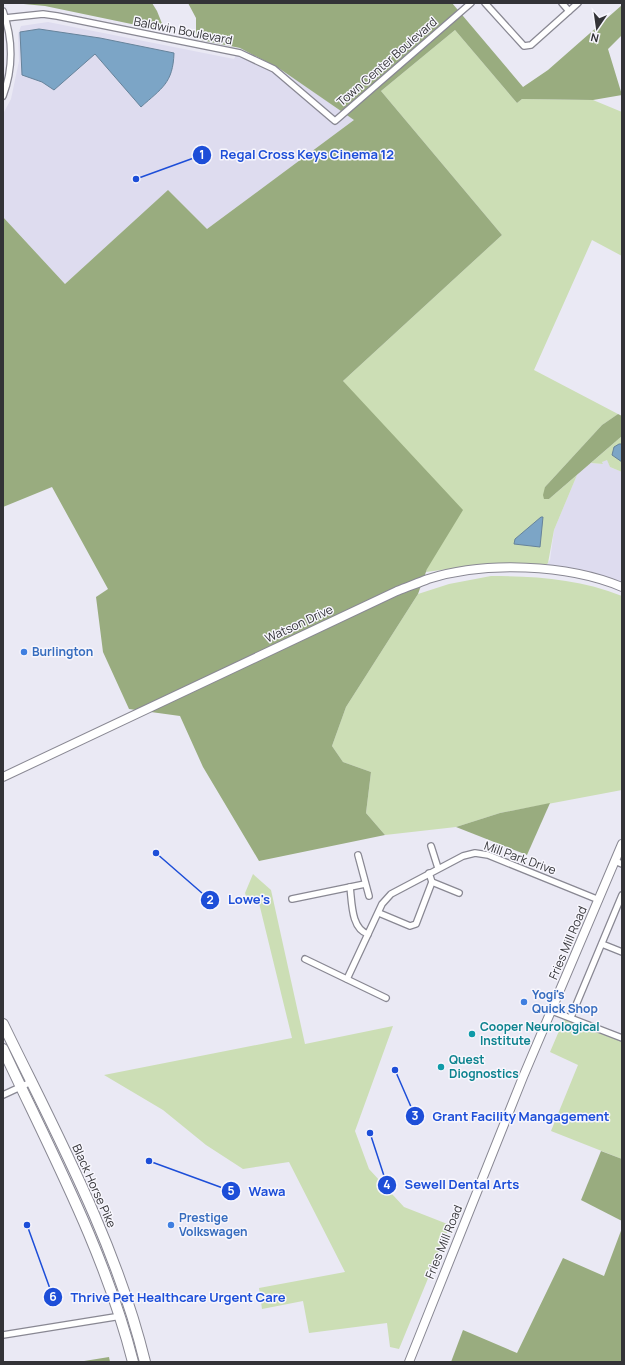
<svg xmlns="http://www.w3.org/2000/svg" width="625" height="1365" font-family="Manrope,sans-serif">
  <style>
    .built { fill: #dedcef }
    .green { fill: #ccdeb5 }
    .forest { fill: #99ac7f }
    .water { fill: #7ca5c6; stroke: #66839b }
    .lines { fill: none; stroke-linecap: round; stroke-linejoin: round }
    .street-casing { stroke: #898893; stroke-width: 8 }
    .secondary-casing { stroke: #898893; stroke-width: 10 }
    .highway-casing { stroke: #898893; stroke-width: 12 }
    .street { stroke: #fff; stroke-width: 5.5 }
    .secondary { stroke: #fff; stroke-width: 8 }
    .highway { stroke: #fff; stroke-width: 10 }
    .shop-dot { fill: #3f7fe0; stroke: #f7f6fd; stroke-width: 1.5 }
    .culture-dot { fill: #0f9aa8; stroke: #f7f6fd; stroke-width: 1.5 }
    .labels { text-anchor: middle; stroke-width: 3; stroke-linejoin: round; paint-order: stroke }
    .street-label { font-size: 12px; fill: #333337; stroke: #f7f6fd }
    .shop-label { font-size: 12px; font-weight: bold; fill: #366cbe; stroke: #f7f6fd; text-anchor: start }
    .culture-label { font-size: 12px; font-weight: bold; fill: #0d838f; stroke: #f7f6fd; text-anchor: start }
    .leader { fill: none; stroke: #1d4ed8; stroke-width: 1.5 }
    .callout-dot { fill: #1d4ed8; stroke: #f7f6fd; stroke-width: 1.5 }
    .mark-label { font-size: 12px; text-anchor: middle; font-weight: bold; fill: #fff }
    .callout-label { font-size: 13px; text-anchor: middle; font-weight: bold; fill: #1d4ed8; stroke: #f7f6fd; stroke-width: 3; stroke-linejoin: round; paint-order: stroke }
  </style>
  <rect width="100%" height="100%" fill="#eae9f4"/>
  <g class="built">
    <polygon points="48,22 234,59 240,48 280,69 355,120 207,229 168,191 65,284 3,217 3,114 11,99 19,61 18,34 21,26"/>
    <polygon points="607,459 610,467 622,472 622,584 562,567 546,565 550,560 554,530 577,475 591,463 603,464 602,462"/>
  </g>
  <g class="green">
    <polygon points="455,30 517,103 522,99 593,100 622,112 622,256 592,240 534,370 618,414 602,425 545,487 549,499 577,475 554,530 548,563 546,565 493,563 426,572 427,569 343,381 502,235 381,91"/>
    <polygon points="622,436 622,472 610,467 607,460 602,462 603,464 591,463"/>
    <path d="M491,576C536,576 580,579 622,596V790L500,813L456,827L385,835L366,813L371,772L343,762L332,746L346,707L418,594L449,584Z"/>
    <polygon points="253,874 271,890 305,1044 393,1026 355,1131 369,1169 404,1207 450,1225 399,1349 390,1347 387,1323 309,1333 303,1301 262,1309 259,1288 345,1272 289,1162 243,1169 206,1145 163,1110 104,1075 292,1038 259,903 249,905 245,893"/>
    <polygon points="565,1017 622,1042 622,1159 551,1131 578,1065 550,1052"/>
  </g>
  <g class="forest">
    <polygon points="13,3 152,3 157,11 165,31 45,6"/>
    <polygon points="188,3 452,3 523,87 548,70 622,5 622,35 608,49 622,95 593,100 522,99 517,103 455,30 381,91 502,235 343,381 463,510 427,569 418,594 346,707 332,746 343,762 371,772 366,813 385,835 259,861 203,767 180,716 129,709 103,652 96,597 108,589 52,487 3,507 3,217 65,284 168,190 207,229 354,120 280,69 240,48 196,39 196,18"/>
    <polygon points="618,414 622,416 622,436 549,499 544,499 543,495 545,487 602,425"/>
    <polygon points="550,803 527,855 456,827 500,813"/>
    <polygon points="601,1151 622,1159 622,1221 581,1200"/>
    <polygon points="622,1228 622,1362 451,1362 463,1330 517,1353 563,1258 604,1276"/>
    <polygon points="109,1357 110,1362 78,1362"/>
  </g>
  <g class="water">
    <path d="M39,29L100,38L174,53C173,83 162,88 141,107L95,54L54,90L42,82L22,75L20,32Z"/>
    <polygon points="619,444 622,444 622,462 612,455 614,447"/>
    <polygon points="541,517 543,517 540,547 514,544 515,539"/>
  </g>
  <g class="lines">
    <defs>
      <g id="street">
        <polyline points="485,3 524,46 531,45 578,3"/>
        <polyline points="562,3 569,11"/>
        <path d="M3,11C13,39 13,69 3,96"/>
        <polyline points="5,18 43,14 57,16 240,53 274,69 335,121 471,3"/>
        <polyline points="431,846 438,868"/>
        <polyline points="358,855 369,896"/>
        <polyline points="615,861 622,864"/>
        <polyline points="432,882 459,893"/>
        <path d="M350,887C352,902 351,929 368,934"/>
        <polyline points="292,899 365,884"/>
        <polyline points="379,913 410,926 416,924 432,882 429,873"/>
        <polyline points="602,944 622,952"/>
        <polyline points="305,959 386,998"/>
        <polyline points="347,979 382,904 391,894 463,856 475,853 488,855 599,900"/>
        <polyline points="552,1011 622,1038"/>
        <polyline points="571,1017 622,895"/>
        <polyline points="3,1095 31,1082"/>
        <polyline points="3,1335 121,1316"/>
      </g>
      <g id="secondary">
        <path d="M3,777L397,591C407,587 418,583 428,579C485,561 567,564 622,587"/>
        <polyline points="409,1362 523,1077 622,844"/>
      </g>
      <g id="highway">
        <path d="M3,1024C56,1133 116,1243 145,1362"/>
        <path d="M3,1049C51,1152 105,1252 133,1362"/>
      </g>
    </defs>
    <use href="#street" class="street-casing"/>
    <use href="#secondary" class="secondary-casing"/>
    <use href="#highway" class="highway-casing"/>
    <use href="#street" class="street"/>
    <use href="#secondary" class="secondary"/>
    <use href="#highway" class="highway"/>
  </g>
  <g class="shop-dot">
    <circle cx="24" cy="652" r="4"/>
    <circle cx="524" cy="1002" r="4"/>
    <circle cx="171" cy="1225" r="4"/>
  </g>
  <g class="culture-dot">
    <circle cx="472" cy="1034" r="4"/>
    <circle cx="441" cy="1067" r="4"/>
  </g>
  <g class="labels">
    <g class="street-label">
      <text transform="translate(183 31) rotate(11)" y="4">Baldwin Boulevard</text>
      <text transform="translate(387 62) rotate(-41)" y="4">Town Center Boulevard</text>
      <text transform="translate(299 624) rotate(-25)" y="4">Watson Drive</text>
      <text transform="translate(520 858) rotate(20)" y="4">Mill Park Drive</text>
      <text transform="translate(568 943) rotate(-67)" y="4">Fries Mill Road</text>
      <text transform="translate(94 1186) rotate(66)" y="4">Black Horse Pike</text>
      <text transform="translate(444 1242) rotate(-68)" y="4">Fries Mill Road</text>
    </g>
    <g class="shop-label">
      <text x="32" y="656">Burlington</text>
      <text x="532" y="999">Yogi's<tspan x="532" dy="14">Quick Shop</tspan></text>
      <text x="179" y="1222">Prestige<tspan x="179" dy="14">Volkswagen</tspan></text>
    </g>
    <g class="culture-label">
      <text x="480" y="1031">Cooper Neurological<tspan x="480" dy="14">Institute</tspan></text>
      <text x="449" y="1064">Quest<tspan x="449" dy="14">Diognostics</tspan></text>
    </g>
  </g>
  <path class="leader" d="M136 179L202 155M156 853L210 900M395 1070L415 1116M370 1133L387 1185M149 1161L231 1191M27 1225L53 1297"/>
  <g class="callout-dot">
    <circle cx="136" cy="179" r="4"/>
    <circle cx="156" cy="853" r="4"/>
    <circle cx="395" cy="1070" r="4"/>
    <circle cx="370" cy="1133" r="4"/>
    <circle cx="149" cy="1161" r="4"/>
    <circle cx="27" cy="1225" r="4"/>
    <circle cx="202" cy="155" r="10"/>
    <circle cx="210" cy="900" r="10"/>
    <circle cx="415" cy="1116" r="10"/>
    <circle cx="387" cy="1185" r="10"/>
    <circle cx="231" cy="1191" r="10"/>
    <circle cx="53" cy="1297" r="10"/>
  </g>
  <g class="mark-label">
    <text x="202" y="159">1</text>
    <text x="210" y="904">2</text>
    <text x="415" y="1120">3</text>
    <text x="387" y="1189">4</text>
    <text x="231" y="1195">5</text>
    <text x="53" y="1301">6</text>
  </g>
  <g class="callout-label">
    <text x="307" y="159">Regal Cross Keys Cinema 12</text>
    <text x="249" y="904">Lowe's</text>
    <text x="521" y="1121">Grant Facility Mangagement</text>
    <text x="462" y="1189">Sewell Dental Arts</text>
    <text x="267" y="1196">Wawa</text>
    <text x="178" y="1302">Thrive Pet Healthcare Urgent Care</text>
  </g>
  <rect width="625" height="1365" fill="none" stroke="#333337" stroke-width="8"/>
  <g transform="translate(597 28) rotate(193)" stroke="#f7f6fd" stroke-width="3" paint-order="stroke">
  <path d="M0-3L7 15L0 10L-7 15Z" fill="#333337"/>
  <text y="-6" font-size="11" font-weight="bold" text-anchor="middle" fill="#333337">N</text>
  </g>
</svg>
